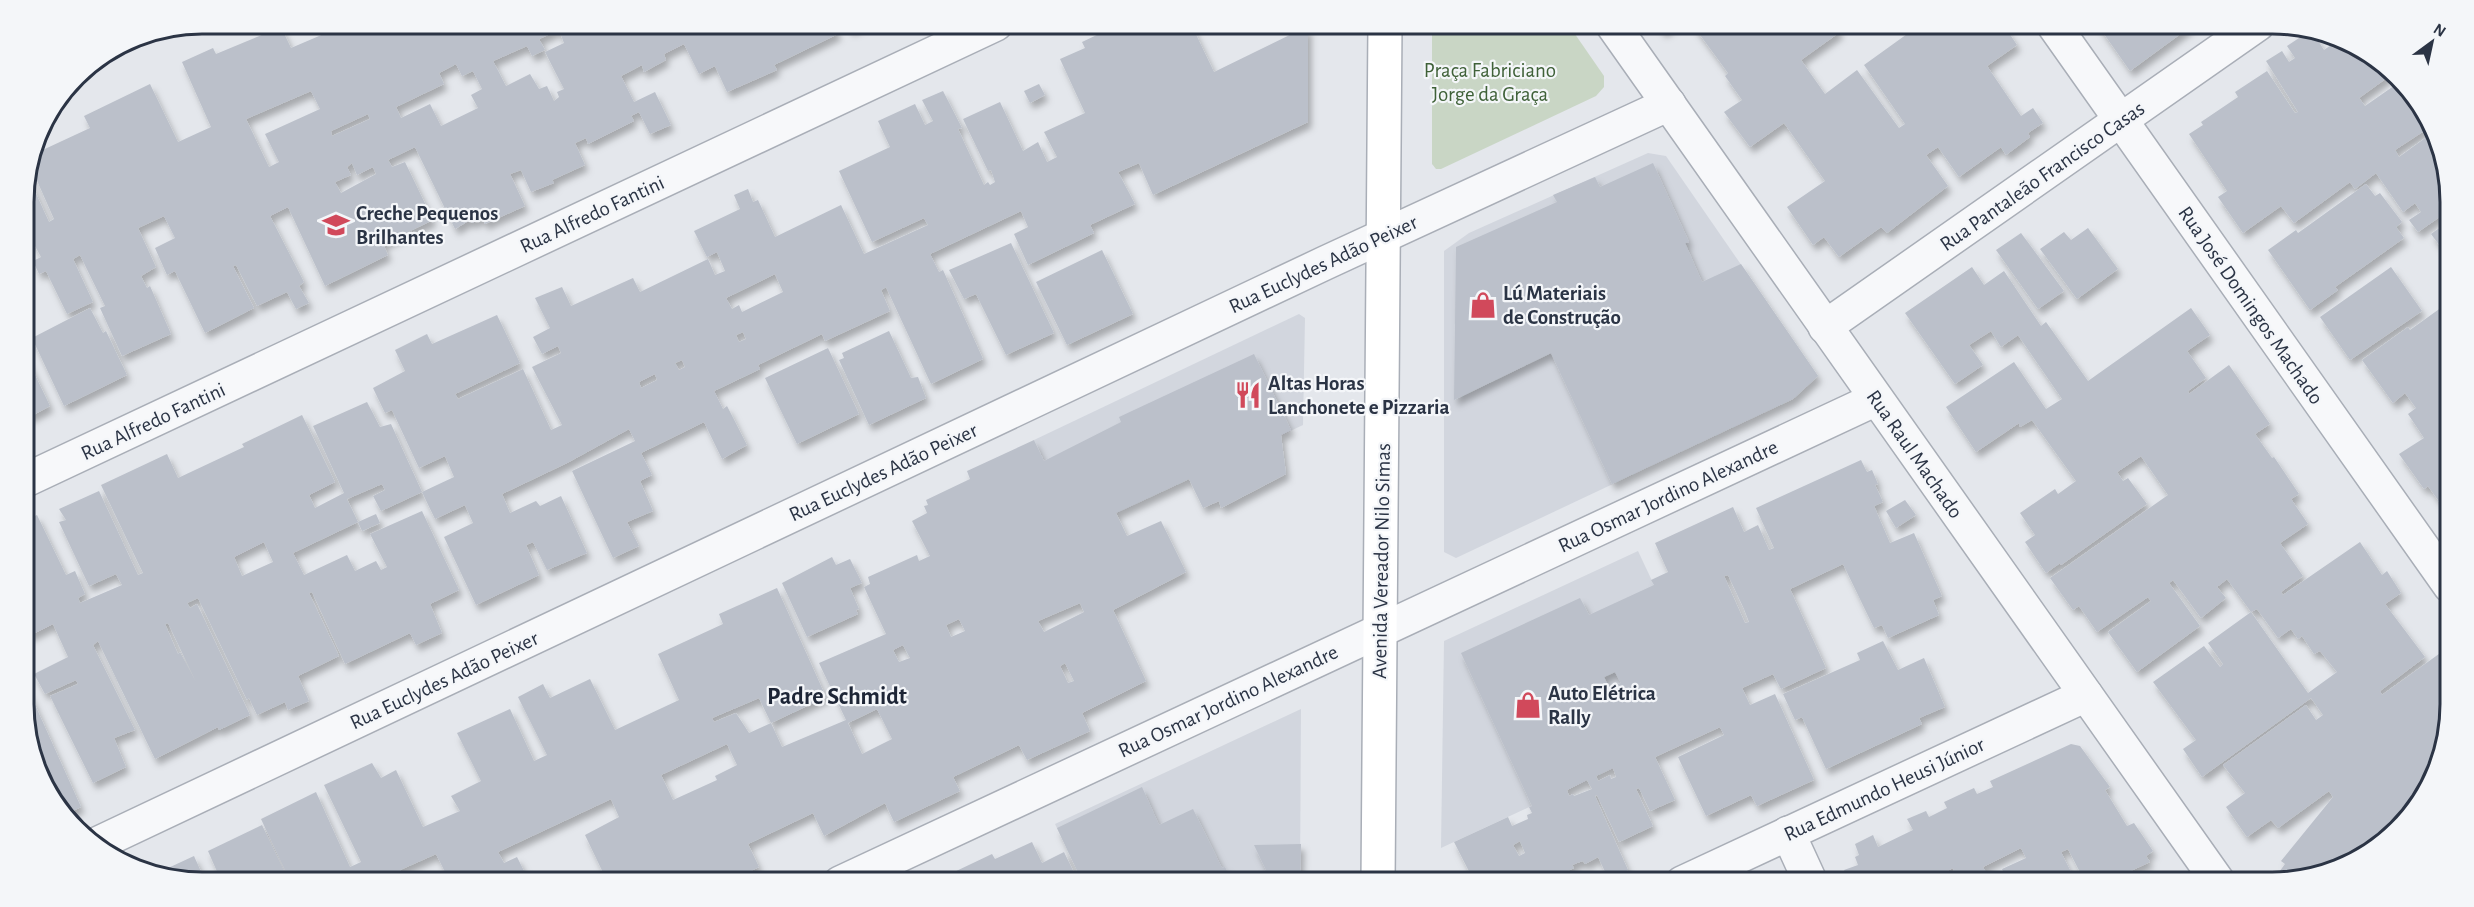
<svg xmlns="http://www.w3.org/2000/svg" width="2474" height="907" font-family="'Alegreya Sans',sans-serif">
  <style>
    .built { fill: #d2d6de }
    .green { fill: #c9d6c5 }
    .building { fill: #bbc0ca; fill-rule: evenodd; filter: url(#shadow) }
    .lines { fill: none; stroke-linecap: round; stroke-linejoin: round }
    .street-casing { stroke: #a9aeb7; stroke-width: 36 }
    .secondary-casing { stroke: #a9aeb7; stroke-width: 36 }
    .street { stroke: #f7f8fa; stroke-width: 33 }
    .secondary { stroke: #fff; stroke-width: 33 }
    .labels { text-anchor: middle; stroke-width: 4.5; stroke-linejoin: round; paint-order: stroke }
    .park-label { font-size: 21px; fill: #3f6138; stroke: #f4f6f9 }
    .street-label { font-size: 21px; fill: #2b3445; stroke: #f4f6f9 }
    .poi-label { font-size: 21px; font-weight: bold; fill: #2b3445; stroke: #f4f6f9; text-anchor: start }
    .quarter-label { font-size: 24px; font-weight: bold; fill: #1d2536; stroke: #f4f6f9 }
    .rim { fill: none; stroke: #2b3445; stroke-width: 3 }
  </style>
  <defs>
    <filter id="shadow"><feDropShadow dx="3.5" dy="6" stdDeviation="3" flood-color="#0004"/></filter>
  </defs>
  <rect width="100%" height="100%" fill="#e4e7ec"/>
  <g class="built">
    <polygon points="1648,153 1666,156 1818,376 1793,399 1456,558 1444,552 1444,251 1469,233"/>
    <polygon points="1299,314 1305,318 1303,425 1077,532 1034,440"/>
    <polygon points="1638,551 1654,585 1652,750 1441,848 1444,641"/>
    <polygon points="1301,709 1300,883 1083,883 1055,824"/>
  </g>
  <polygon class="green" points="1432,24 1568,24 1604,76 1604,87 1596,96 1441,169 1436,169 1432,164"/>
  <g class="building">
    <path d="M347,24H596L599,29L609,24H675L677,27L683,24H833L838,34L774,65L777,70L727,92L715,66L699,74L684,44L664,54L666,60L644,72L642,65L621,76L634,102L655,92L671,125L650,134L639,112L631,116L634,121L588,144L586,138L575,143L585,165L552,180L554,183L531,192L521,170L510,174L525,206L485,224L482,218L472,223L470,220L455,229L415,147L388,160L392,167L405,162L433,220L383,244L388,255L325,286L288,207L270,216L304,282L299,286L309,303L296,309L287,292L257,306L236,265L233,266L254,308L205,333L175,271L167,275L155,248L175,238L164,216L138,228L156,267L141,276L147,288L150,286L171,334L122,356L100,308L105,306L80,255L73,259L93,302L67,314L46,271L39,274L33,261L41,257L28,233L25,235L24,190L28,176L49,222L54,219L31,167L34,154L90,128L84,116L150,84L178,142L211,127L182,62L213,48L216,54L281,27L291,48ZM559,30L564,43L545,52L564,89L557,92L559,97L554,101L547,86L539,89L530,74L506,86L493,61L527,46L532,56L545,50L539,39ZM456,64L462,76L473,71L482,89L471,95L478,108L441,126L430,104L401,118L396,107L444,84L439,73ZM311,91L320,109L265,134L279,162L269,167L246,119ZM368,114L370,119L332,136L331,131ZM352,163L357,175L373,167L376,174L341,193L335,182L351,175L347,167Z"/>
    <polygon points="847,24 863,24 850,30"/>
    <path d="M1120,24H1191L1214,72L1308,26V122L1153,195L1139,163L1118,172L1135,204L1090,225L1094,233L1028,265L1014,234L1028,227L1021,211L930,254L939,272L943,270L983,359L931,384L886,287L881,290L890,311L825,341L822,334L758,365L760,369L714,391L723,409L727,406L747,445L722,459L704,422L641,453L652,475L640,481L653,511L627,522L639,546L613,558L572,471L635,441L629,429L567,463L502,494L510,513L536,501L540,506L561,496L587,553L547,570L533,542L526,545L539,575L476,605L444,537L473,523L465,505L435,519L422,492L381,511L373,496L385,490L382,484L347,499L358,522L376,514L380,523L362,531L358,522L293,553L304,575L347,555L355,571L376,561L381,570L387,567L370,534L422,511L459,590L430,604L442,633L416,645L410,633L345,664L312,592L309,593L339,656L298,676L309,701L288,710L285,702L257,715L249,698L247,700L198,598L187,603L190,608L197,604L250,715L219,730L218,727L155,759L98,641L93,645L135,730L114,738L126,767L93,783L50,696L78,684L76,680L45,694L34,674L68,657L53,624L27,637L26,520L37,515L66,575L75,571L85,594L78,598L80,603L122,585L116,574L89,586L59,522L66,520L59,509L99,491L138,575L143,573L101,485L167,454L178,478L244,447L242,444L302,415L335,482L309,495L315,508L344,493L313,426L367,402L380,427L391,424L422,492L454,477L445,456L419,468L392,410L385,413L373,388L405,371L395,350L427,334L432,344L497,315L520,363L455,394L458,399L523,369L551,430L562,425L532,367L561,353L558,346L542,354L533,337L550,328L535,298L562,287L571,306L633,278L640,292L708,259L715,275L725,271L717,252L707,257L694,231L740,209L734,195L748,189L753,202L758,200L775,237L841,205L864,254L928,225L924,218L872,242L839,171L890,147L878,121L915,104L925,125L933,121L922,100L943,91L962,128L958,129L984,185L988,182L990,185L995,182L991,170L988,171L963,119L1000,102L1023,151L1038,142L1047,162L1057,157L1044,132L1085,113L1060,59L1085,48L1082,42ZM775,274L783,292L742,312L739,305L732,309L726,298ZM743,332L746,339L739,342L736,335ZM682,360L685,367L679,370L675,363ZM655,374L657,380L641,388L639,382ZM264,542L273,562L242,576L234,557ZM168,623L196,682L180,652L178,654L165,624Z"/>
    <polygon points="1657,24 1674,24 1663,32"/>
    <polygon points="1692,24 1835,24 1840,32 1801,60 1825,94 1857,70 1899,128 1905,124 1864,65 1921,24 1927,24 1933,31 1943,24 2003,24 2017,45 1987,66 2021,116 2033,108 2043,123 2028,133 2030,137 2006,155 2001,147 1959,177 1938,147 1926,155 1948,186 1887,233 1881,227 1839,257 1824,237 1813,245 1787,207 1825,181 1784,123 1750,147 1724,112 1742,100 1725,76 1728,73"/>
    <polygon points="2097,24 2194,24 2130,71"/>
    <path d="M2311,30L2324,50L2334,43L2327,33H2329L2391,75L2359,98L2365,106L2398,83L2394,77L2406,85L2448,179L2449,220L2444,214L2418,232L2409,220L2421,212L2415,203L2403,212L2376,173L2355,189L2350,182L2294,223L2281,206L2243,233L2218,197L2227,191L2189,134L2203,125L2201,122L2238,97L2235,92L2267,71L2295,113L2298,112L2266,61L2282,51L2289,62L2295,58L2287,46ZM2424,131L2428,136L2399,157L2395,150Z"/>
    <polygon points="1039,84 1045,95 1030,103 1024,91"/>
    <polygon points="1653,163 1689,242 1685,243 1702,282 1741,264 1818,376 1793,399 1612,484 1551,353 1454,400 1456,247 1557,202 1553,195 1595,177 1600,187"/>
    <polygon points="2366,184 2375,196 2380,193 2402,222 2396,227 2404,238 2335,287 2338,290 2310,310 2268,250 2296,230 2298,233"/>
    <polygon points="2449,221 2449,258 2431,234"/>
    <polygon points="2088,228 2118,269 2077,299 2040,249 2064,232 2071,240"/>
    <polygon points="2021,233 2064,291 2038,309 1996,250"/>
    <polygon points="1011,243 1054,333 1006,355 976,294 964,299 949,270"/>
    <polygon points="1102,250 1133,314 1067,345 1036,282"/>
    <polygon points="1972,267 1984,285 2004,271 2041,326 2046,322 2088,381 2191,308 2210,335 2187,351 2206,378 2188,391 2189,394 2229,365 2270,424 2255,434 2272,458 2274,457 2299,494 2291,499 2308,524 2280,543 2303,576 2281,592 2283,595 2360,542 2382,575 2387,571 2401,593 2385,604 2425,657 2380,691 2382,695 2450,646 2450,660 2443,665 2450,675 2450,705 2441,762 2413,813 2380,846 2329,873 2283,883 2271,883 2285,864 2281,861 2333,797 2329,791 2278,828 2271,820 2247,837 2226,807 2245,793 2223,765 2306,705 2316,720 2323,715 2311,698 2202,777 2183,749 2196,740 2153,682 2204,646 2220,667 2223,664 2208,643 2251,612 2308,693 2337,672 2320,651 2314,654 2302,636 2298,639 2291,629 2278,638 2257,609 2251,612 2227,579 2217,587 2226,598 2201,618 2173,580 2169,583 2200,626 2137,672 2108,632 2151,601 2148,597 2097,632 2079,606 2073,610 2050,578 2168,495 2141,456 2117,472 2123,481 2128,478 2147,504 2061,565 2060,563 2046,573 2025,542 2035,535 2020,513 2055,489 2058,494 2076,481 2032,420 2020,427 2019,423 1976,452 1946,407 2014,362 2046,409 2062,399 2018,335 2001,347 1991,331 1969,345 1983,365 1955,384 1905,313"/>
    <polygon points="2391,267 2422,311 2350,360 2320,317"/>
    <polygon points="2449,302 2449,371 2441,377 2447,386 2449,385 2448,514 2428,486 2424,489 2399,454 2424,438 2408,414 2416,408 2405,393 2393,403 2362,360 2408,327 2410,330"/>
    <polygon points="90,308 103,333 106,331 127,375 64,406 32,338"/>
    <polygon points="889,331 911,378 918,377 926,398 869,425 839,360 844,358 842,353"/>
    <polygon points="828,348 859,414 797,444 765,378"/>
    <polygon points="25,354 50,406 26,419 26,404"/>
    <path d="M1254,354L1291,430L1281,435L1286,474L1221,508L1219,501L1203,508L1189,479L1116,513L1127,536L1161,521L1186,572L1113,610L1146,681L1082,713L1090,731L1027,760L1019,745L953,777L960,791L894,822L885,803L824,836L813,813L748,844L759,867L727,883H608L585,835L619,817L611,799L498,852L504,863L517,857L530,883H466L460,870L447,876L436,854L400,870L406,883H291L261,819L316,792L350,867L361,862L324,785L372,763L381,778L396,770L423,827L460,811L451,796L481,781L457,733L510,709L534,761L547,755L518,697L543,684L550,698L590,679L615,730L679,700L658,654L723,624L719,614L777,588L826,697L771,723L759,698L712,718L714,722L736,713L749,733L771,723L782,747L846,720L819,663L886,634L864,587L870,584L868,577L917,555L919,561L930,556L912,521L927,513L924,506L928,505L926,500L970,479L967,471L1034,440L1044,461L1121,422L1119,417ZM1080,603L1084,612L1044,632L1038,621ZM959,619L965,631L951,637L946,625ZM903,645L910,658L899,662L893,650ZM1065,663L1074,681L1068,683L1060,666ZM877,709L892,739L862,754L848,723ZM727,744L737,765L715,776L717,780L673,800L661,775Z"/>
    <path d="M1861,460L1867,472L1872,470L1878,484L1875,485L1883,502L1874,506L1890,543L1914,533L1942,596L1933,600L1939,615L1888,638L1882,625L1874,628L1843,564L1790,589L1826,668L1781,689L1773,674L1742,688L1750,705L1775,694L1814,780L1757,806L1751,795L1706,816L1678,757L1724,735L1720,727L1655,757L1675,800L1650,811L1639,788L1636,789L1653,826L1619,842L1597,795L1595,796L1628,870L1609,880L1598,857L1585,864L1583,861L1577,863L1572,865L1574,868L1541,883H1475L1454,842L1508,817L1512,826L1528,819L1527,815L1532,813L1529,807L1532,806L1461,653L1580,598L1589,615L1654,585L1651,580L1668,572L1655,543L1733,507L1744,532L1758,525L1769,550L1774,548L1756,508ZM1728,575L1744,609L1749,622L1745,623L1724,576ZM1615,672L1621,683L1609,688L1604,677ZM1613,768L1616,777L1611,779L1610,775L1598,781L1596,776ZM1587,780L1592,789L1574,796L1573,794L1569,796L1567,790ZM1520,841L1525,853L1519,856L1513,845Z"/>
    <polygon points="1905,500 1916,515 1896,528 1886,511"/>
    <polygon points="832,557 836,565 850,559 862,583 850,588 859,609 856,610 858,614 807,637 782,583"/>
    <polygon points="1883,641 1898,670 1924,658 1945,707 1919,718 1922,724 1826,769 1802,717 1795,720 1783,694 1860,660 1857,653"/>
    <polygon points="27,687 81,807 65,815 27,739"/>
    <path d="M2071,744L2080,746L2110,787L2105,790L2127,826L2134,823L2153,851L2146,856L2150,862L2105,883H1928L1954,871L1953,868L1923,883H1850L1844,870L1858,865L1855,857L1859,855L1855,844L1873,835L1878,847L1913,830L1907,819L1926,811L1929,817L1947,808L1944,802L1974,788L1977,794L1993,787L1990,781ZM2021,848L2026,858L2002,869L2004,874L1990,880L1983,867ZM2068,849L2082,876L2075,880L2061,852Z"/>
    <polygon points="1142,787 1159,825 1193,809 1222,868 1225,867 1233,883 1083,883 1057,828"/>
    <polygon points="262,825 290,883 222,883 208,851"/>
    <polygon points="1032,842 1042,863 1064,852 1079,883 931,883 992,854 995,859"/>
    <polygon points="1301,844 1300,883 1239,883 1266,870 1254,845"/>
    <polygon points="194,856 206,883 153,875"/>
    <polygon points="447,876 450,883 433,883"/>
  </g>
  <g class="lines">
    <defs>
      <g id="street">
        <polyline points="1612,24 2219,883"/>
        <polyline points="2053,24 2450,586"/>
        <polyline points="1825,327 2258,24"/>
        <polyline points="26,480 996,24"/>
        <polyline points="1788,833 1811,883"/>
        <polyline points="99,843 1325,263 1669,104"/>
        <polyline points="840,883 1876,399"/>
        <polyline points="1682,883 2086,695"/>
      </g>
      <polyline id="secondary" points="1378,883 1385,24"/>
    </defs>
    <use href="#street" class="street-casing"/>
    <use href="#secondary" class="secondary-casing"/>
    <use href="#street" class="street"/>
    <use href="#secondary" class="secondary"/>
  </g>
  <defs>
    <symbol id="school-bare" viewBox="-9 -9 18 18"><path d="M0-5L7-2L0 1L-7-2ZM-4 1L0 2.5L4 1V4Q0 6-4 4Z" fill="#d1495b" stroke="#f4f6f9" stroke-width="2.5" paint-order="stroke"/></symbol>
    <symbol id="shop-bare" viewBox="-9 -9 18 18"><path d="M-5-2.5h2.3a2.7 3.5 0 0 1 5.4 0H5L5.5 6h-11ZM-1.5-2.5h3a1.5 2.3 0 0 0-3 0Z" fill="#d1495b" stroke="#f4f6f9" stroke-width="2.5" paint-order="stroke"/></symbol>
    <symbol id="restaurant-bare" viewBox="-9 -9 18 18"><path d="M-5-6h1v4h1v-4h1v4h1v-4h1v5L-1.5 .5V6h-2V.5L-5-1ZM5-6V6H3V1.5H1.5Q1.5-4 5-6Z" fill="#d1495b" stroke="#f4f6f9" stroke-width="2.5" paint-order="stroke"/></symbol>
  </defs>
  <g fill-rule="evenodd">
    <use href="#school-bare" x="317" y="206" width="38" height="38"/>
    <use href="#shop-bare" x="1464" y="286" width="38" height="38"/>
    <use href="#restaurant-bare" x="1229" y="376" width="38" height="38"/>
    <use href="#shop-bare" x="1509" y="686" width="38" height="38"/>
  </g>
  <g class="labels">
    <g class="park-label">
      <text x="1490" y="77">Praça Fabriciano<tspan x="1490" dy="24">Jorge da Graça</tspan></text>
    </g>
    <g class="street-label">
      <text transform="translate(2042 176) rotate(-35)" y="7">Rua Pantaleão Francisco Casas</text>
      <text transform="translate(592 214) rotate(-25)" y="7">Rua Alfredo Fantini</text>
      <text transform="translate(1323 264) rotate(-25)" y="7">Rua Euclydes Adão Peixer</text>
      <text transform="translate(2251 305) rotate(55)" y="7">Rua José Domingos Machado</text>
      <text transform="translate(153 421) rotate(-25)" y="7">Rua Alfredo Fantini</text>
      <text transform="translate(1915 454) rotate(55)" y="7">Rua Raul Machado</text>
      <text transform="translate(883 472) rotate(-25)" y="7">Rua Euclydes Adão Peixer</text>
      <text transform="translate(1668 496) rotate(-25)" y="7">Rua Osmar Jordino Alexandre</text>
      <text transform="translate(1381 561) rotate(-89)" y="7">Avenida Vereador Nilo Simas</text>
      <text transform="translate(444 680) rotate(-25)" y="7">Rua Euclydes Adão Peixer</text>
      <text transform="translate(1228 701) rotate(-25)" y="7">Rua Osmar Jordino Alexandre</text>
      <text transform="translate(1884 789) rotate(-25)" y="7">Rua Edmundo Heusi Júnior</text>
    </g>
    <g class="poi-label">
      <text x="356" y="220">Creche Pequenos<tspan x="356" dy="24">Brilhantes</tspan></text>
      <text x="1503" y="300">Lú Materiais<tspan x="1503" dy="24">de Construção</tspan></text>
      <text x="1268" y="390">Altas Horas<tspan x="1268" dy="24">Lanchonete e Pizzaria</tspan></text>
      <text x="1548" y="700">Auto Elétrica<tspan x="1548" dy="24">Rally</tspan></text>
    </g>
    <g class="quarter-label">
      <text x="837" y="704">Padre Schmidt</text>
    </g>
  </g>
  <path d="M0 0H2474V907H0ZM202 34H2272A168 168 0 0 1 2440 202V704A168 168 0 0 1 2272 872H202A168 168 0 0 1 34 704V202A168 168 0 0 1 202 34Z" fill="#f4f6f9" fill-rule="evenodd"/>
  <path class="rim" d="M202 34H2272A168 168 0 0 1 2440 202V704A168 168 0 0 1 2272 872H202A168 168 0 0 1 34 704V202A168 168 0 0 1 202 34Z"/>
  <g transform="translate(2432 42) rotate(33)" stroke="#f4f6f9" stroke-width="4.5" paint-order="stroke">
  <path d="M0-4.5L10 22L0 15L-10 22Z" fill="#2b3445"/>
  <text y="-9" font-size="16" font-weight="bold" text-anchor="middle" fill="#2b3445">N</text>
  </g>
</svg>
